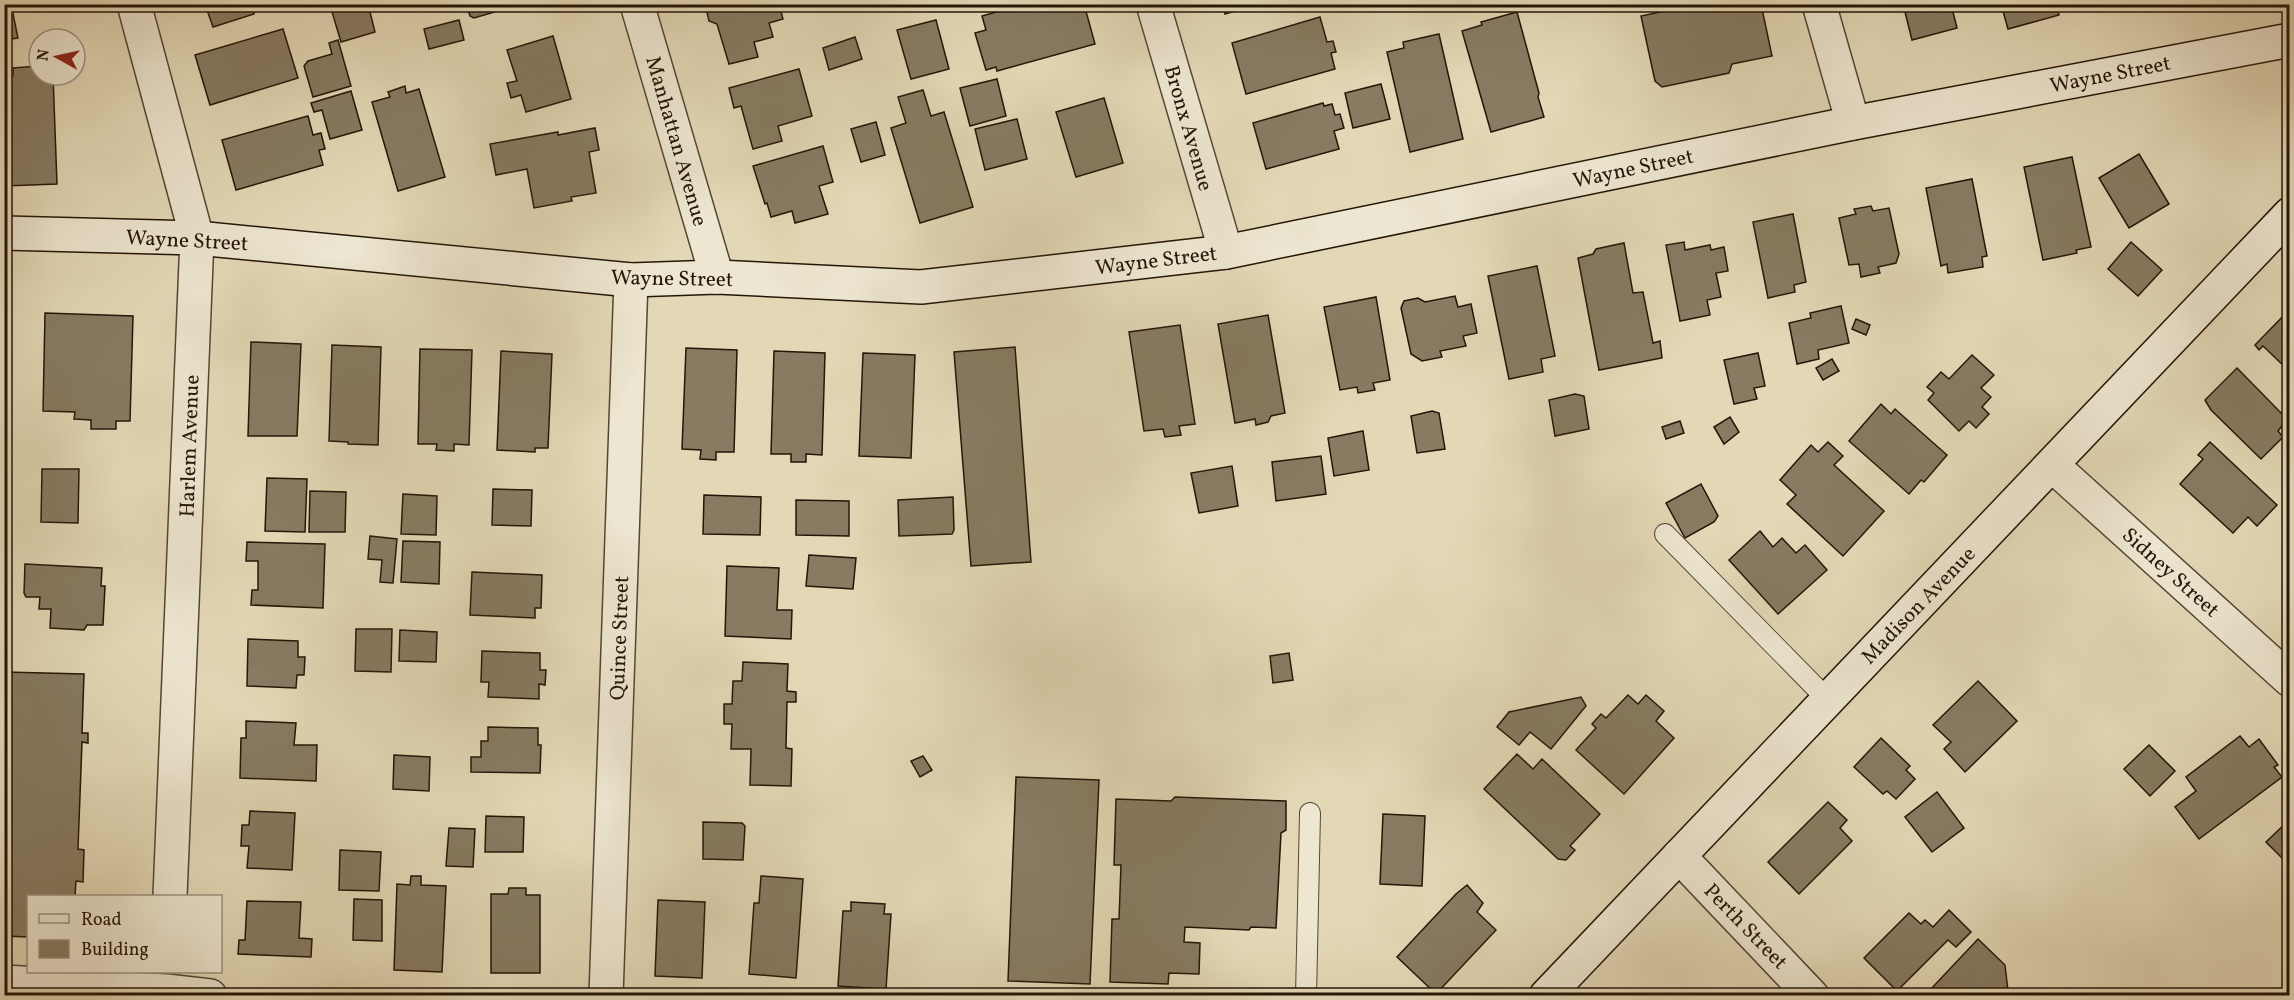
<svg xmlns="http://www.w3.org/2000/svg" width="2294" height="1000" font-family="Vollkorn,serif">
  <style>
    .building { fill: #877b62; stroke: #241608; stroke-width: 1.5 }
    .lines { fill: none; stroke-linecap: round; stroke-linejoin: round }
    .lane-casing { stroke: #544634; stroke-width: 22 }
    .street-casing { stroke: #544634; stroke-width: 36 }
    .secondary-casing { stroke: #241608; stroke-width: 36 }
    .lane { stroke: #ede6d0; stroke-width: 20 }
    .street { stroke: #ede6d0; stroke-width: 33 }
    .secondary { stroke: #ede6d0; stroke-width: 33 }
    .labels { text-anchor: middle; stroke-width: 5; stroke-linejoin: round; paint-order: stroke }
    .street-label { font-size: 21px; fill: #241608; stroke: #ede6d0 }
  </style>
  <rect width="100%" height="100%" fill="#e3d8b6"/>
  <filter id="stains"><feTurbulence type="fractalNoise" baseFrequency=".00333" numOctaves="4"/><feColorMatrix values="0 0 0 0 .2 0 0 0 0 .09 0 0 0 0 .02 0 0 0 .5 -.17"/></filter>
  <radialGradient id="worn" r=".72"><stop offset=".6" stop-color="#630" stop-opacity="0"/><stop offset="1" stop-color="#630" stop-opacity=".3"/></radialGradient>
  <g class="building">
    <polygon points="4,4 11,4 18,38 4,40"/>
    <polygon points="205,4 256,4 254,14 213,27"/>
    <polygon points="368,4 375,32 341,42 330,5"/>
    <polygon points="466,4 522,4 474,18 470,16"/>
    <polygon points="705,4 779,4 783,19 769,23 773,37 754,42 758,57 729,64 717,24 709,21"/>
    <polygon points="1024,4 1084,4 1095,44 997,71 996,67 986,70 975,33 986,30 982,16"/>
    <polygon points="1223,4 1259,4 1225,14"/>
    <polygon points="1698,4 1761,4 1772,56 1732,64 1729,73 1662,87 1655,81 1641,16"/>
    <polygon points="1903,4 1951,4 1957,28 1912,40"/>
    <polygon points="2001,4 2056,4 2059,15 2008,29"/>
    <polygon points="1517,12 1539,93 1538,97 1544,117 1491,132 1462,31 1482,25 1481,22"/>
    <polygon points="1320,17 1327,42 1333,41 1336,52 1331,53 1335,69 1246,94 1232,43"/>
    <polygon points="459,20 464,40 429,49 424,29"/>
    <polygon points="936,20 949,69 911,79 897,30"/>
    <polygon points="283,29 298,78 210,105 195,55"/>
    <polygon points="1439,34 1463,139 1410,152 1387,52 1404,48 1403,42"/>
    <polygon points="553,36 571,99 526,112 521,95 511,98 507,83 517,81 507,50"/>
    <polygon points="855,37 862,59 829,70 823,48"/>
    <polygon points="338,40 351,86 313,97 304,66 308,61 332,54 329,43"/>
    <polygon points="39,66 39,75 53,75 57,184 4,186 4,76 13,76 13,68"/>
    <polygon points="799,69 812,116 778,126 782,141 753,149 741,106 734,108 729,88"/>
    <polygon points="997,79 1006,116 970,126 960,88"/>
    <polygon points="1381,84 1390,119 1353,128 1345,93"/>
    <polygon points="405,86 406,93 419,89 445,177 398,191 372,102 390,97 388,92"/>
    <polygon points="923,90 931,116 944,112 973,207 920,223 891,128 906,123 898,97"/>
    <polygon points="351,91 362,130 330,139 322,110 314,112 311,103"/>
    <polygon points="1104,98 1123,163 1076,177 1056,112"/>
    <polygon points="1323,103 1324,106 1332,104 1335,115 1340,114 1344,128 1334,131 1339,149 1266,169 1253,123"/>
    <polygon points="308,116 313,135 321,133 325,149 319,150 323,165 236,190 222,140"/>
    <polygon points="1017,119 1027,159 985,170 975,129"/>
    <polygon points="876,122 885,155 861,162 851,129"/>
    <polygon points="595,128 599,150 589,152 596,193 571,197 572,201 534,208 527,169 496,175 490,144 558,132 558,135"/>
    <polygon points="823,146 833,182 819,186 828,214 795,223 792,211 771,217 767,203 765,204 753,166"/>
    <polygon points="2139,154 2169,204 2129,228 2099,178"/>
    <polygon points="2072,157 2091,247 2076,250 2077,253 2043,260 2024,167"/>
    <polygon points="1972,179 1987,256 1982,257 1983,267 1948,273 1947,264 1941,266 1926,188"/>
    <polygon points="1871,206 1873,211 1889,208 1899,254 1896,263 1878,267 1880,273 1861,277 1859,264 1849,265 1839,218 1856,214 1854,209"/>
    <polygon points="1793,214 1806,282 1794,285 1795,292 1768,298 1753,222"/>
    <polygon points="1684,242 1685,250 1710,245 1711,250 1724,247 1728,271 1716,273 1721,297 1707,300 1710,315 1680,321 1666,245"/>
    <polygon points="2131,242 2162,270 2138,296 2108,269"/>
    <polygon points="1624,243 1633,293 1643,292 1653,343 1660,341 1662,358 1599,370 1578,258 1593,254 1596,249"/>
    <polygon points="1537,266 1555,356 1541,359 1543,372 1509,379 1488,276"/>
    <polygon points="1455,296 1458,307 1471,304 1477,333 1463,336 1466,346 1440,351 1442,357 1422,361 1411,354 1401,308 1404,301 1418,298 1425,302"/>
    <polygon points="1376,297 1390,380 1373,383 1375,390 1358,393 1357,387 1340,390 1324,307"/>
    <polygon points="1841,306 1849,343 1818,350 1819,359 1797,364 1789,323 1811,318 1810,313"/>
    <polygon points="2287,312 2290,315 2290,372 2263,346 2259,350 2255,345"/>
    <polygon points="45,313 133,316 130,421 116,421 116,429 91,429 91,420 74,419 75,412 43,411"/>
    <polygon points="1268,315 1285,413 1271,416 1268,422 1256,425 1255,419 1235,423 1218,324"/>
    <polygon points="1856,319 1870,325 1866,335 1852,329"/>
    <polygon points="1180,325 1195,424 1179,426 1181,435 1165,437 1163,429 1144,431 1129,332"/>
    <polygon points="251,342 301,344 297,436 248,436"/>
    <polygon points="332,345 381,347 378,445 348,444 348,442 329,441"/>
    <polygon points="1015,347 1031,562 971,566 954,352"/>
    <polygon points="686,348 737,350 734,452 716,452 716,460 700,459 701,450 682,449"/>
    <polygon points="420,349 472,350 469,445 454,444 454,451 436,450 437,444 418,444"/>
    <polygon points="501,351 552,354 548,448 535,448 535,452 497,450"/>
    <polygon points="774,351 825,353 822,455 806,454 806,462 791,462 791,454 771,454"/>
    <polygon points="863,353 915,355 911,458 859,456"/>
    <polygon points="1758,353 1765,386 1754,388 1757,399 1734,404 1724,360"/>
    <polygon points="1972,355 1994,375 1981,388 1991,397 1982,407 1989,414 1976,428 1969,421 1959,431 1928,400 1934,393 1927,387 1941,372 1949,379"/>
    <polygon points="1832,359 1839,371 1823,380 1816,368"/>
    <polygon points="2237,368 2287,419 2278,431 2283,437 2261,459 2211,410 2205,400"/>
    <polygon points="1575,394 1584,396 1589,429 1555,436 1549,400"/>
    <polygon points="1881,404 1891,414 1895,409 1947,455 1924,482 1921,480 1909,494 1849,441"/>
    <polygon points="1432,411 1439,413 1445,449 1417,453 1411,416"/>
    <polygon points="1730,417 1739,432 1724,444 1714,427"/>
    <polygon points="1680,421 1684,433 1666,439 1662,427"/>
    <polygon points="1363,431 1369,470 1334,476 1328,438"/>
    <polygon points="1828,442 1843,456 1834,465 1884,511 1843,556 1787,504 1796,495 1780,480 1811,445 1818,452"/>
    <polygon points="2210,442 2277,505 2257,526 2248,517 2233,533 2180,484 2203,459 2198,455"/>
    <polygon points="1321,456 1326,494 1276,501 1272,462"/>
    <polygon points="1232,466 1238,506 1199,513 1191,473"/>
    <polygon points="42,469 79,469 78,523 41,522"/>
    <polygon points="267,478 307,479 305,532 265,531"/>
    <polygon points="1701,484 1718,516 1714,522 1685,538 1666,503"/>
    <polygon points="493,489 532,490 531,526 492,525"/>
    <polygon points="310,491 346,492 345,532 309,532"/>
    <polygon points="403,494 437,496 436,535 401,534"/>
    <polygon points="704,495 761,497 760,535 703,534"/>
    <polygon points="953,497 954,530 952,534 899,536 898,500"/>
    <polygon points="796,500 849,501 849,536 796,535"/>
    <polygon points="1760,531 1773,547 1782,538 1796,553 1805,545 1827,570 1778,614 1729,560"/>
    <polygon points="370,536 397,539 393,583 380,582 382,560 368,559"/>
    <polygon points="403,541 440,542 439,584 401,582"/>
    <polygon points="247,542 325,544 323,608 251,605 252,590 258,590 258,561 246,561"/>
    <polygon points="809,555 856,558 853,589 806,586"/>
    <polygon points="25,564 102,568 101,586 105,586 103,625 87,625 84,630 50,628 51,609 39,609 40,597 26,597 24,593"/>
    <polygon points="727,566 779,568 777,610 792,610 791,639 725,636"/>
    <polygon points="472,572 542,575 541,608 535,608 535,618 470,615"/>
    <polygon points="356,629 392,629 391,672 355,671"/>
    <polygon points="400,630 437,632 436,662 399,661"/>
    <polygon points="248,639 298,641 298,657 305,657 304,675 297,675 296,688 247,686"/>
    <polygon points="482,651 540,653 540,670 546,670 545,685 539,684 539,699 488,697 489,682 481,682"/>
    <polygon points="1289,653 1293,680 1273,683 1270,656"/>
    <polygon points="743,662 788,664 787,691 796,692 796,702 787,702 786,748 792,749 791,786 750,785 751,749 731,749 732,724 724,724 724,704 732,704 733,681 742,681"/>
    <polygon points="4,672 84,674 82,733 88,733 88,743 82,742 78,849 84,850 83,882 76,881 75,896 28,896 28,937 4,936"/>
    <polygon points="1978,681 2017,721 1965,772 1944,749 1951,742 1933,725"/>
    <polygon points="1628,695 1638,704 1646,695 1664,711 1656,721 1674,738 1624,794 1576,750 1596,728 1592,724 1601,714 1606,718"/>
    <polygon points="1581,697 1586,706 1551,749 1530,732 1519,745 1497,727 1509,712"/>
    <polygon points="246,721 296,723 294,745 317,745 316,781 240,778 241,738 246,738"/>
    <polygon points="488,727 538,728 538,745 541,745 540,773 471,772 471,757 481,757 481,741 488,741"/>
    <polygon points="2240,736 2249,747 2259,739 2278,765 2274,767 2282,777 2199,839 2175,807 2196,791 2186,777"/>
    <polygon points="1881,738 1910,766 1906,770 1915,779 1896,799 1887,791 1883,794 1854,767"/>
    <polygon points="2149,745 2175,771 2150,796 2124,769"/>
    <polygon points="1517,754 1533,769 1542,759 1600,814 1570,846 1575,850 1566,860 1558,859 1484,789"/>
    <polygon points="394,755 430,757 429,791 393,789"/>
    <polygon points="923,756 932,770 920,777 911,761"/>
    <polygon points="1016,777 1099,780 1090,984 1008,981"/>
    <polygon points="1937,792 1964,828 1932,852 1905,817"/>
    <polygon points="1175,797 1286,801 1286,830 1281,833 1276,928 1251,927 1249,930 1185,927 1184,942 1200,943 1199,974 1169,973 1168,984 1110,982 1112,919 1119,919 1121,865 1114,865 1116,799 1171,801"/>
    <polygon points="1828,802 1847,820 1840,828 1852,841 1799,894 1768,862"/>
    <polygon points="250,811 295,813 292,870 247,868 249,846 241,846 242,825 249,825"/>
    <polygon points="1383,814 1425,816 1422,886 1380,884"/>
    <polygon points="486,816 524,817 523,852 485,852"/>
    <polygon points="2290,819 2290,866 2266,842"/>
    <polygon points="703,822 742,823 745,826 743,860 703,859"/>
    <polygon points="449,828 475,829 473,867 446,866"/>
    <polygon points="340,850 381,852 379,891 339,890"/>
    <polygon points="411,876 421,876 421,885 446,886 442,972 394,970 397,884 410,885"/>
    <polygon points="761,876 803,879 796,978 749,974 754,903 759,903"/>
    <polygon points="1467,885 1483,903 1477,912 1496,930 1436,994 1397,957 1456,894"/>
    <polygon points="509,888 526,888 526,895 540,895 540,973 491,973 491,894 508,894"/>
    <polygon points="354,899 382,900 382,941 353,940"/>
    <polygon points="658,900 705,902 702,978 655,976"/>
    <polygon points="247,901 301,902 299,938 312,939 311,957 238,954 239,940 245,940"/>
    <polygon points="851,902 885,904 884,914 891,914 886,989 838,986 843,911 851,911"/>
    <polygon points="1949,910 1971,932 1956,947 1948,940 1897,991 1864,958 1909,913 1921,924 1925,920 1933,927"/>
    <polygon points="1978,939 2005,965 2008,991 2004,996 1935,996 1930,990"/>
  </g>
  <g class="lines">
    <defs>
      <g id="lane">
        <polyline points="1665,534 1828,700"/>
        <polyline points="1306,996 1310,813"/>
      </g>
      <g id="street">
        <polyline points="134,4 197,238 170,896"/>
        <polyline points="637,4 717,277"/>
        <polyline points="1153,4 1226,252"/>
        <polyline points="1819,4 1853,123"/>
        <polyline points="2052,465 2290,680"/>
        <polyline points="1679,856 1812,996"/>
        <polyline points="4,982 166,991 210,996"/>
        <polyline points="606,996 631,280"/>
      </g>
      <g id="secondary">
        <polyline points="4,233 197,238 631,280 717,277 921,287 1226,252 1853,123 2290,40"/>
        <polyline points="1546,996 2290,214"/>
      </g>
    </defs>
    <use href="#lane" class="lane-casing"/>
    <use href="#street" class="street-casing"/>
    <use href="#secondary" class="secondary-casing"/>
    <use href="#lane" class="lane"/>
    <use href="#street" class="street"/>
    <use href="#secondary" class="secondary"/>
  </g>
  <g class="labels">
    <g class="street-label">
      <text transform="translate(2110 74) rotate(-11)" y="7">Wayne Street</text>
      <text transform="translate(1189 128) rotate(74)" y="7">Bronx Avenue</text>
      <text transform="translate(677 141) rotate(74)" y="7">Manhattan Avenue</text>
      <text transform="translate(1633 168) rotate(-12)" y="7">Wayne Street</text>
      <text transform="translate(187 240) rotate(3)" y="7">Wayne Street</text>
      <text transform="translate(1156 260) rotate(-7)" y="7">Wayne Street</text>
      <text transform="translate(672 278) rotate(1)" y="7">Wayne Street</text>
      <text transform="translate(189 446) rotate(-88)" y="7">Harlem Avenue</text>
      <text transform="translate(2171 572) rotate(42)" y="7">Sidney Street</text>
      <text transform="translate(1918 605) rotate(-46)" y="7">Madison Avenue</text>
      <text transform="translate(619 638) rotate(-88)" y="7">Quince Street</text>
      <text transform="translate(1746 926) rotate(46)" y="7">Perth Street</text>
    </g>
  </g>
  <rect width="2294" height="1000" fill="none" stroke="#e3d8b6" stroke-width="24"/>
  <rect x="6" y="6" width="2282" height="988" fill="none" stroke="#241608" stroke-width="3"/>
  <rect x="12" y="12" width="2270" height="976" fill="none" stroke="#241608" stroke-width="1.5"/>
  <rect x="27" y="895" width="195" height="78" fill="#ede6d0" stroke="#9d9380" stroke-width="1.5"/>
  <rect x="39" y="914" width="30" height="9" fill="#ede6d0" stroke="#9d9380" stroke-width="1.5"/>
  <text x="81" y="925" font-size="18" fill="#241608">Road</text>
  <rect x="39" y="940" width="30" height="18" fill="#877b62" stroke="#9d9380" stroke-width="1.5"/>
  <text x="81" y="955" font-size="18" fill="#241608">Building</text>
  <g transform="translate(57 57) rotate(278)"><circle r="28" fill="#ede6d0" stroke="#9d9380" stroke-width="1.5"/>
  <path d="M0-4.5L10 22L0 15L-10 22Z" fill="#8f2418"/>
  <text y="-9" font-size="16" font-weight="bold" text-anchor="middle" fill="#241608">N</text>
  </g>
  <rect width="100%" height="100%" filter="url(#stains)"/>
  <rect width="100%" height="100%" fill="url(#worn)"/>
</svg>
